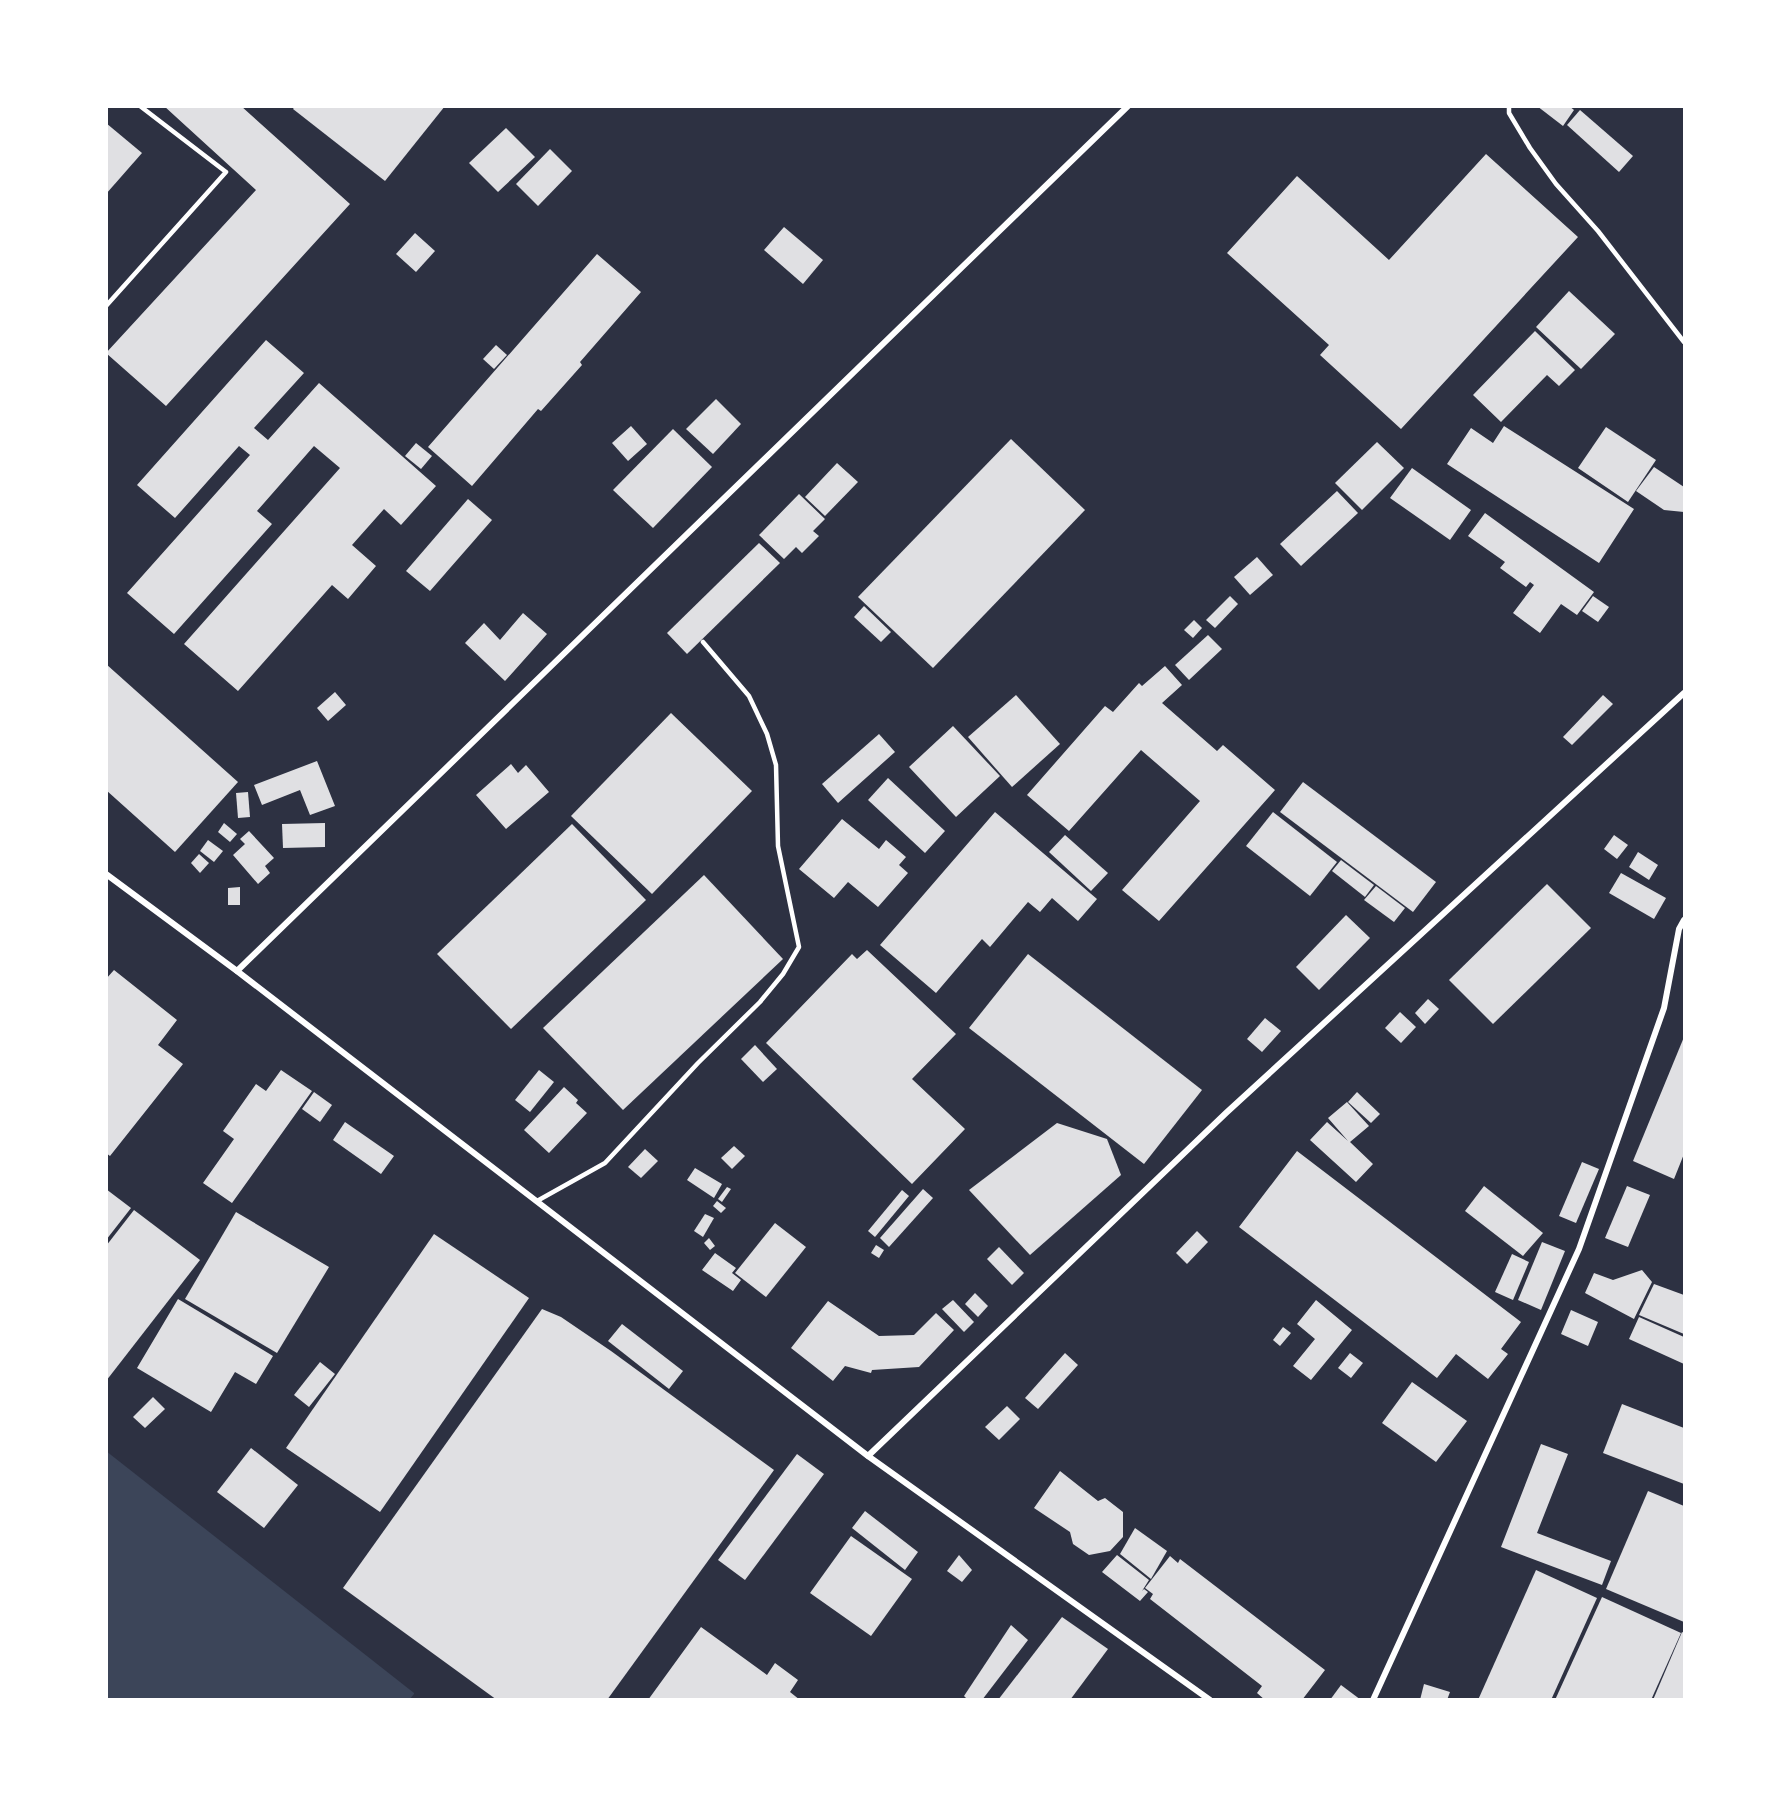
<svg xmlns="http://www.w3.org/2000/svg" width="1791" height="1806" font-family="Ubuntu,sans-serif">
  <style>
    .green { fill: #3c4559 }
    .building { fill: #e0e0e3 }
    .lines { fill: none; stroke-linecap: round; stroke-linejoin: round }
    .service { stroke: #fff; stroke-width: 4.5 }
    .minor { stroke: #fff; stroke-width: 6 }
  </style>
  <rect width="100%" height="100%" fill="#2d3142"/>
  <polygon class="green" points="106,1451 414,1693 414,1694 409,1700 107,1699"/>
  <g class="building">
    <polygon points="164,106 241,106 350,204 166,406 106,353 256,190"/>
    <polygon points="295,106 445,106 385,181 293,109"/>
    <polygon points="1537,106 1569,106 1574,110 1563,126"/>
    <polygon points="1580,110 1633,156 1619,172 1567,125"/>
    <polygon points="106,123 142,153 106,194"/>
    <polygon points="506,128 535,157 498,192 469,163"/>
    <polygon points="550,149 572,171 538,206 516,184"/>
    <polygon points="1486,154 1578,237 1401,429 1320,355 1329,345 1227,253 1297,176 1389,260"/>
    <polygon points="784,227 823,260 803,284 764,250"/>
    <polygon points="415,233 435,251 416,272 396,254"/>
    <polygon points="597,254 641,292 580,362 582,365 541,411 538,409 472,486 428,447"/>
    <polygon points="1569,291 1615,334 1581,369 1536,327"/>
    <polygon points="1535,331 1575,370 1559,386 1547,375 1501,422 1473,395"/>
    <polygon points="266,340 304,373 254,428 268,440 319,383 436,486 401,525 384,509 352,545 376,566 348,599 332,585 238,691 184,644 340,468 314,446 257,511 272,524 174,634 127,593 250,455 239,446 175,518 137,485"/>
    <polygon points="496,345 507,355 494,369 483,359"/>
    <polygon points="716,399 741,424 713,454 686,429"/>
    <polygon points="631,426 647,444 628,461 612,443"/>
    <polygon points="1504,426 1634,509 1599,563 1447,464 1471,428 1493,443"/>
    <polygon points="1606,427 1656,460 1628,502 1578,468"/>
    <polygon points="673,429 712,467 653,528 613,490"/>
    <polygon points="1011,439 1085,510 933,668 858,597"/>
    <polygon points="1377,442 1404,468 1362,510 1335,483"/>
    <polygon points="416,443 432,456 421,469 405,456"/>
    <polygon points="837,463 858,482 825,516 805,497"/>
    <polygon points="1654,467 1684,487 1684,512 1664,510 1636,491"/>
    <polygon points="1412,468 1471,510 1450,540 1390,498"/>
    <polygon points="1337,491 1358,513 1301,566 1280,544"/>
    <polygon points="799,494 825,519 813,531 819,536 802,553 796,547 784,559 759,535"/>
    <polygon points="468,499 492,520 430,591 406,571"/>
    <polygon points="1485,513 1594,592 1577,615 1561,604 1540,633 1513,613 1534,585 1530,582 1526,587 1500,568 1505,562 1468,536"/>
    <polygon points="759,543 780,563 687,654 667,633"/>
    <polygon points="1257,557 1273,575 1250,595 1234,577"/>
    <polygon points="1230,596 1238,604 1215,628 1206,620"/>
    <polygon points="1593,596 1609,607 1598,622 1582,611"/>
    <polygon points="864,606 891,632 881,642 854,617"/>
    <polygon points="523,613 547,634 505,681 465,643 484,623 500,640"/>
    <polygon points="1194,620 1202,628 1193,638 1184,630"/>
    <polygon points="1208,635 1222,649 1189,680 1175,665"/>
    <polygon points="106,664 238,782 175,852 106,790"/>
    <polygon points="1165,666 1182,685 1162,703 1217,751 1223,745 1275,790 1159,921 1122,890 1200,801 1141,750 1069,831 1027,795 1105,706 1113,712 1139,683 1142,686"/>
    <polygon points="335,692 346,705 328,721 317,708"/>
    <polygon points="1016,695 1060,744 1012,787 968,737"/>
    <polygon points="1603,695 1613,704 1572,745 1563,737"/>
    <polygon points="671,713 752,791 652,894 571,816"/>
    <polygon points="953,726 1000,776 956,817 909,767"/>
    <polygon points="879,734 895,752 838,803 822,784"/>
    <polygon points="317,761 335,806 310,815 300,790 262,805 254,785"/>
    <polygon points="511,764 518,773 526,765 549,792 506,829 476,795"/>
    <polygon points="888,778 945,831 925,853 868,800"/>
    <polygon points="1303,782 1436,882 1413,912 1280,812"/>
    <polygon points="248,792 250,817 238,818 236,793"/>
    <polygon points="995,812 1097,899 1078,921 1052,898 1040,912 1028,902 990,947 982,939 936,993 880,945"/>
    <polygon points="1273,812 1337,862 1310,896 1246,846"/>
    <polygon points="842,819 879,849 886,840 906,857 899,865 908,873 878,907 848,882 834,898 799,869"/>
    <polygon points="224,823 237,834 230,842 218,832"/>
    <polygon points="325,823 325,847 283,848 282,824"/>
    <polygon points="572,824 646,900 511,1029 437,954"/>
    <polygon points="249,831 274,858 265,866 270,873 258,884 233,855 245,844 240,839"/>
    <polygon points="1065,835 1108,873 1091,891 1049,852"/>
    <polygon points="1614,835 1628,845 1617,859 1604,849"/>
    <polygon points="208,840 223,851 214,862 200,851"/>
    <polygon points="1638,852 1658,865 1649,880 1629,867"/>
    <polygon points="199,854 209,863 200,873 191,863"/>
    <polygon points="1341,860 1374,885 1365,897 1332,871"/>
    <polygon points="1621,873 1666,898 1654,919 1609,893"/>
    <polygon points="704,875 783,959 623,1110 543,1028"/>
    <polygon points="1547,884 1591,928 1493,1024 1449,980"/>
    <polygon points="1376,886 1405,908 1394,922 1364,900"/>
    <polygon points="240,887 240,905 228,905 228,888"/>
    <polygon points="1346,915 1370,938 1319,990 1296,967"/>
    <polygon points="867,950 956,1034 912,1079 965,1129 912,1184 766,1043 852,954 857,959"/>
    <polygon points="1028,954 1202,1090 1144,1164 969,1028"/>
    <polygon points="114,970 177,1020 158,1045 183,1064 110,1156 106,1153 106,979"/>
    <polygon points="1428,999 1439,1009 1425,1024 1415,1013"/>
    <polygon points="1400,1012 1416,1027 1401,1043 1385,1028"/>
    <polygon points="1265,1018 1281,1031 1262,1052 1247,1039"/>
    <polygon points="1684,1037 1684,1154 1674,1179 1633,1161"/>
    <polygon points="755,1045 777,1069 763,1082 741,1059"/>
    <polygon points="281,1070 312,1091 232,1203 203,1183 234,1139 223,1131 256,1084 266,1091"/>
    <polygon points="539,1070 554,1082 530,1112 515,1100"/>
    <polygon points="564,1087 578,1100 576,1103 587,1113 549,1153 524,1130"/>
    <polygon points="314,1092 332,1105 320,1122 302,1109"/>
    <polygon points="1357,1092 1380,1114 1371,1123 1348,1102"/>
    <polygon points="1347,1102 1369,1126 1350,1142 1373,1164 1356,1182 1310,1140 1327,1122 1348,1141 1328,1118"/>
    <polygon points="345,1122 394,1156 381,1174 333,1140"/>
    <polygon points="1057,1123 1107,1139 1121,1175 1030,1255 969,1190"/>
    <polygon points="734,1146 745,1156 732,1169 721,1158"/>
    <polygon points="645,1149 658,1161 641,1178 628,1167"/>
    <polygon points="1297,1151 1521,1322 1501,1349 1508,1354 1488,1379 1456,1354 1437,1378 1239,1227"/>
    <polygon points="1582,1162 1599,1169 1576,1223 1559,1216"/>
    <polygon points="695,1168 722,1184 714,1198 687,1180"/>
    <polygon points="1484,1186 1543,1233 1523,1256 1465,1211"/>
    <polygon points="1627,1186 1650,1195 1628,1247 1605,1238"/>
    <polygon points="727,1187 731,1189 722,1202 718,1199"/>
    <polygon points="106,1189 131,1208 106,1240"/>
    <polygon points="923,1189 933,1198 889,1247 880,1238"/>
    <polygon points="902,1190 909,1196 875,1237 868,1231"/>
    <polygon points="717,1201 726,1208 721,1213 713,1206"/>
    <polygon points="134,1210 200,1260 106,1381 106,1246"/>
    <polygon points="236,1212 329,1267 277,1353 185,1299"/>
    <polygon points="705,1214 714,1218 703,1237 694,1231"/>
    <polygon points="775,1223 806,1247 766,1297 735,1273"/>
    <polygon points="1197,1231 1208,1242 1187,1264 1176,1253"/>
    <polygon points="434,1234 529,1298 380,1512 286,1448"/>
    <polygon points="709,1238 715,1246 710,1250 704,1243"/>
    <polygon points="1542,1242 1565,1251 1541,1310 1518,1300"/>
    <polygon points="876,1245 884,1250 879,1258 871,1253"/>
    <polygon points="999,1247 1024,1273 1012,1285 987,1259"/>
    <polygon points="715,1253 736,1268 732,1273 741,1280 733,1291 702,1270"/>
    <polygon points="1512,1254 1529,1262 1513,1300 1495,1292"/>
    <polygon points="1642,1270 1652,1282 1634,1319 1585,1293 1594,1273 1613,1280"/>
    <polygon points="1654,1284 1684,1295 1684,1334 1639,1315"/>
    <polygon points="975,1293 988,1306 978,1317 965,1304"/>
    <polygon points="178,1299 273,1356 256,1384 235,1372 211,1412 137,1368"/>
    <polygon points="953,1300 974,1322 964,1332 942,1309"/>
    <polygon points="1316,1300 1352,1330 1311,1380 1293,1366 1315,1339 1297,1324"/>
    <polygon points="828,1301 879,1336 914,1335 936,1313 954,1330 919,1367 872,1370 871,1373 845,1366 833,1381 791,1348"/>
    <polygon points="542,1309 561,1317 611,1351 774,1470 607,1700 497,1700 343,1588"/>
    <polygon points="1571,1310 1598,1322 1588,1346 1561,1334"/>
    <polygon points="1639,1317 1684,1337 1684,1364 1629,1339"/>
    <polygon points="622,1324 683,1371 669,1389 608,1341"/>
    <polygon points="1283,1327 1291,1333 1280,1346 1273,1340"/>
    <polygon points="1065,1353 1078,1365 1038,1409 1025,1398"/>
    <polygon points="1350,1353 1363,1363 1351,1378 1338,1368"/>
    <polygon points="320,1362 335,1374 309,1407 294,1395"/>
    <polygon points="1412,1382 1467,1421 1436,1462 1382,1423"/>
    <polygon points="153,1397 165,1409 145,1428 133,1417"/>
    <polygon points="1622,1404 1684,1428 1684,1484 1603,1453"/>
    <polygon points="1007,1406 1020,1419 999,1440 985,1427"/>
    <polygon points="1541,1444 1568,1454 1537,1533 1611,1561 1602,1585 1501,1547"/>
    <polygon points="251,1448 298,1485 264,1528 217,1492"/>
    <polygon points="797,1454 824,1474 745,1580 718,1560"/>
    <polygon points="1060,1471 1098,1501 1105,1498 1123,1512 1123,1537 1110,1551 1089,1555 1073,1544 1070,1532 1034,1508"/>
    <polygon points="1648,1491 1684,1506 1684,1622 1606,1589"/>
    <polygon points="865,1511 918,1552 905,1570 852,1528"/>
    <polygon points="1135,1528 1167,1551 1151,1579 1120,1554"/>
    <polygon points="851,1536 912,1579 871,1636 810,1593"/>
    <polygon points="959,1555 972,1570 962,1582 947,1571"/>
    <polygon points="1117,1555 1149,1580 1142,1591 1144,1589 1148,1592 1140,1601 1102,1572"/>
    <polygon points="1170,1556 1178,1563 1180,1559 1325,1670 1302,1700 1265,1700 1257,1693 1262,1686 1150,1599 1153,1594 1145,1588"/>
    <polygon points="1536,1570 1597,1598 1551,1700 1478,1700"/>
    <polygon points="1602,1597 1681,1633 1651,1700 1555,1700"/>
    <polygon points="1062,1617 1108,1649 1070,1700 998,1700"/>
    <polygon points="1011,1625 1028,1640 982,1700 968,1700 964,1696"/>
    <polygon points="701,1627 767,1675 775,1663 798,1680 790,1692 800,1700 648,1700"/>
    <polygon points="1682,1632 1684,1633 1684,1700 1653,1700"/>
    <polygon points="1424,1684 1450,1692 1447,1700 1420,1700"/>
    <polygon points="1341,1685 1361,1700 1330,1700"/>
  </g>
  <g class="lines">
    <g class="service">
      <polyline points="1509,106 1509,113 1530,148 1556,184 1598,231 1684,342"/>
      <polyline points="106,306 226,172 140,106"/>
      <polyline points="537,1201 605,1163 698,1063 760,1002 783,974 799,947 778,846 776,765 767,734 749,696 703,642"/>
    </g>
    <g class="minor">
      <polyline points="106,874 237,971 868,1456 1210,1700"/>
      <polyline points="237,971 1128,106"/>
      <polyline points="868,1456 1226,1113 1684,693"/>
      <polyline points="1373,1700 1579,1249 1664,1008 1679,929 1684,920"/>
    </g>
  </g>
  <rect width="1791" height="1806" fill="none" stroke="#ffffff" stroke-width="216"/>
</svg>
